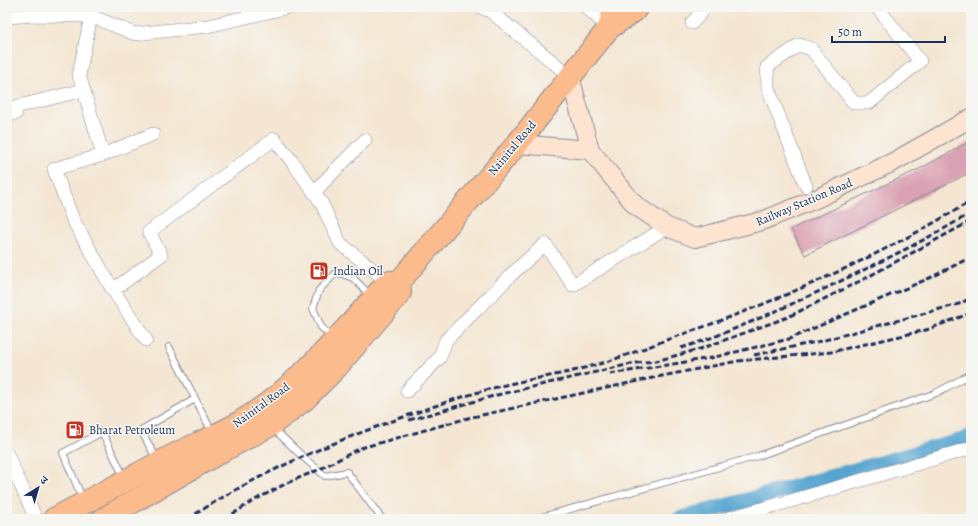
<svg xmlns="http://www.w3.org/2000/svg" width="978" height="526" font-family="Alegreya,'Noto Serif Devanagari',serif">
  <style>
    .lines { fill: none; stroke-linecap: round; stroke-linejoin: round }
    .canal { stroke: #56a5d0; stroke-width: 16 }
    .building { fill: #daa0b3 }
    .lane-casing { stroke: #888a98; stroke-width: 8 }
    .street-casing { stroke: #888a98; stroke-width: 14 }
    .secondary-casing { stroke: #888a98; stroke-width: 20 }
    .highway-casing { stroke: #888a98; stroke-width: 24 }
    .lane { stroke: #fff; stroke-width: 6 }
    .street { stroke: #fff; stroke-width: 13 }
    .secondary { stroke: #fde4d1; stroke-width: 18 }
    .highway { stroke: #fbbb8c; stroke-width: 22 }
    .rail { stroke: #1b2f5e; stroke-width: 3; stroke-dasharray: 6 3; stroke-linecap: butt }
    .labels { text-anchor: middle; stroke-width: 3; stroke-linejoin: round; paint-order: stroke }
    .street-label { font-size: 12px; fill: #1b2f5e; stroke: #f6f6f2 }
    .poi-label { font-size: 12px; fill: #1b2f5e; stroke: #f6f6f2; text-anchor: start }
  </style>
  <rect width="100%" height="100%" fill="#f6f6f2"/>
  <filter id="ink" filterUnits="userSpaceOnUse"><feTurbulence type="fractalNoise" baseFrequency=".025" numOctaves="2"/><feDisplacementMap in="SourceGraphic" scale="8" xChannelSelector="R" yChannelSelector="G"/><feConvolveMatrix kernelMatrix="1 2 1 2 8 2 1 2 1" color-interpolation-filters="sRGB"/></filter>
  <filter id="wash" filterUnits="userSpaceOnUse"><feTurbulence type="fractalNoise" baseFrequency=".012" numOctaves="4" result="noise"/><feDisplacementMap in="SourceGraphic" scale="16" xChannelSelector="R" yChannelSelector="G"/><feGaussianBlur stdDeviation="0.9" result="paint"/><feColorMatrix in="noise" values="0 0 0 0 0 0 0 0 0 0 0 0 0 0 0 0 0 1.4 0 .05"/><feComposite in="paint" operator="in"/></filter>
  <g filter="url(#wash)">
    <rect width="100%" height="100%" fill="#f4e6d2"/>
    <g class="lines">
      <polyline class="canal" points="680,519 964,440 971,436"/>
    </g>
    <g id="blocks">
      <polygon class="building" points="971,141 971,172 805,255 791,229 919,169"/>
    </g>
  </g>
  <g filter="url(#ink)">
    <use href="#blocks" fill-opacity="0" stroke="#888a98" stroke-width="1"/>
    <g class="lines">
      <defs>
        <g id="lane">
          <polyline points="332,338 321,327 313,308 319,290 337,272 353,278 371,296"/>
          <polyline points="169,347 212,432"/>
          <polyline points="273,428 303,457 325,476 347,472 382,519"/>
          <polyline points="157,460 141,430 195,399"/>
          <polyline points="83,500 63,453 102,432 124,477"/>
          <polyline points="535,519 758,456 936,393 971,374"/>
        </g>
        <g id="street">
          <polyline points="480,7 490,11 570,76"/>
          <polyline points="586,7 609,28"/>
          <polyline points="91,16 79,75 103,155 54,169 73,220 113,290 146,340"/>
          <polyline points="7,17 36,15 91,16 135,34 208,26 289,7"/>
          <polyline points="692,23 706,7"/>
          <polyline points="7,115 16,113 15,107 84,90"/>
          <polyline points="103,155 153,134"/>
          <polyline points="806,186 768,88 767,67 799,45 811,49 854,103 869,103 920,61 877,7"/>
          <polyline points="314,192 365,140"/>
          <polyline points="113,290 161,255 149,232 274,139 291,160 321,202 340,243 388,282"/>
          <polyline points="407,391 440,357 446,340 514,272 545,244 573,285 667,227"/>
          <polyline points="7,454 36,519"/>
          <polyline points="726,519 794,500 971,448"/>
        </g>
        <g id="secondary">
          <polyline points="570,76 590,150 635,205 667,227 695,238 762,221 818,198 895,161 971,118"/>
          <polyline points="517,144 590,150"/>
        </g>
        <g id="highway">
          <polyline points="609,28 634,11 637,7"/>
          <path d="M54,519C91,499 129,479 166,459C189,447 214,437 237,424C296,389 342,333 388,282H399"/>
          <polyline points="103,519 222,451 271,425 304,400 336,368 400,293 399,282 517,144 609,28 615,7"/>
        </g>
      </defs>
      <use href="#lane" class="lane-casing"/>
      <use href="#street" class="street-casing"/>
      <use href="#secondary" class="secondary-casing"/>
      <use href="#highway" class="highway-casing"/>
      <use href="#lane" class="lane"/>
      <use href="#street" class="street"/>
      <use href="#secondary" class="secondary"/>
      <use href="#highway" class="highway"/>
      <g class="rail">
        <path d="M681,348C730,333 776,311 822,290C872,266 923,242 971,213"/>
        <polyline points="754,355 821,341 959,304 971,298"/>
        <polyline points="610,374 711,358 789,339 932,277 971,257"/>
        <polyline points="409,420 497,395 635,363 656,361 700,349 788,317 862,280 971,221"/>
        <path d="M188,519C249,478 318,448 387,423C423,410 459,397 497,387C527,379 558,376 588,367C616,360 642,349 669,339C774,303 876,259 971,201"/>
        <polyline points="225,519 253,501 287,483 318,470 361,448 468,418 657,377 738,361 831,352 926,330 971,313"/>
      </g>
    </g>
  </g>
  <defs>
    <symbol id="fuel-square" viewBox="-11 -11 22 22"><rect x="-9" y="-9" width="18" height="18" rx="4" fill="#c8321e" stroke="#f6f6f2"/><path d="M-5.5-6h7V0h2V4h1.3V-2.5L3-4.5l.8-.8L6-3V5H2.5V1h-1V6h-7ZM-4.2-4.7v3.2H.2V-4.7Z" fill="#fff"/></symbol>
  </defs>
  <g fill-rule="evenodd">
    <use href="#fuel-square" x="308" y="260" width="22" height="22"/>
    <use href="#fuel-square" x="64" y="419" width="22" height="22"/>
  </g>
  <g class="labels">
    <g class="street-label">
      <text transform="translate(512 148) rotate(-50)" y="4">Nainital Road</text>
      <text transform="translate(804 202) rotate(-23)" y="4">Railway Station Road</text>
      <text transform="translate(261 405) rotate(-36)" y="4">Nainital Road</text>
    </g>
    <g class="poi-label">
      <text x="333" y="275">Indian Oil</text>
      <text x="89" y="434">Bharat Petroleum</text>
    </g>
  </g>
  <rect width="978" height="526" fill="none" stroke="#f6f6f2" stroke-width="24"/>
  <g transform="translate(38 488) rotate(37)" stroke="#f6f6f2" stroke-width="3" paint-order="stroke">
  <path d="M0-3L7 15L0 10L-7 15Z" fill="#1b2f5e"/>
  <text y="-6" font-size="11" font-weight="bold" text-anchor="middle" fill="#1b2f5e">उ</text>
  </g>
  <path d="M832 36v6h113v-6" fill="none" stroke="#1b2f5e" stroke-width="2"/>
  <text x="838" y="36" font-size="12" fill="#1b2f5e" stroke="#f6f6f2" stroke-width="3" paint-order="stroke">50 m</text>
</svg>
